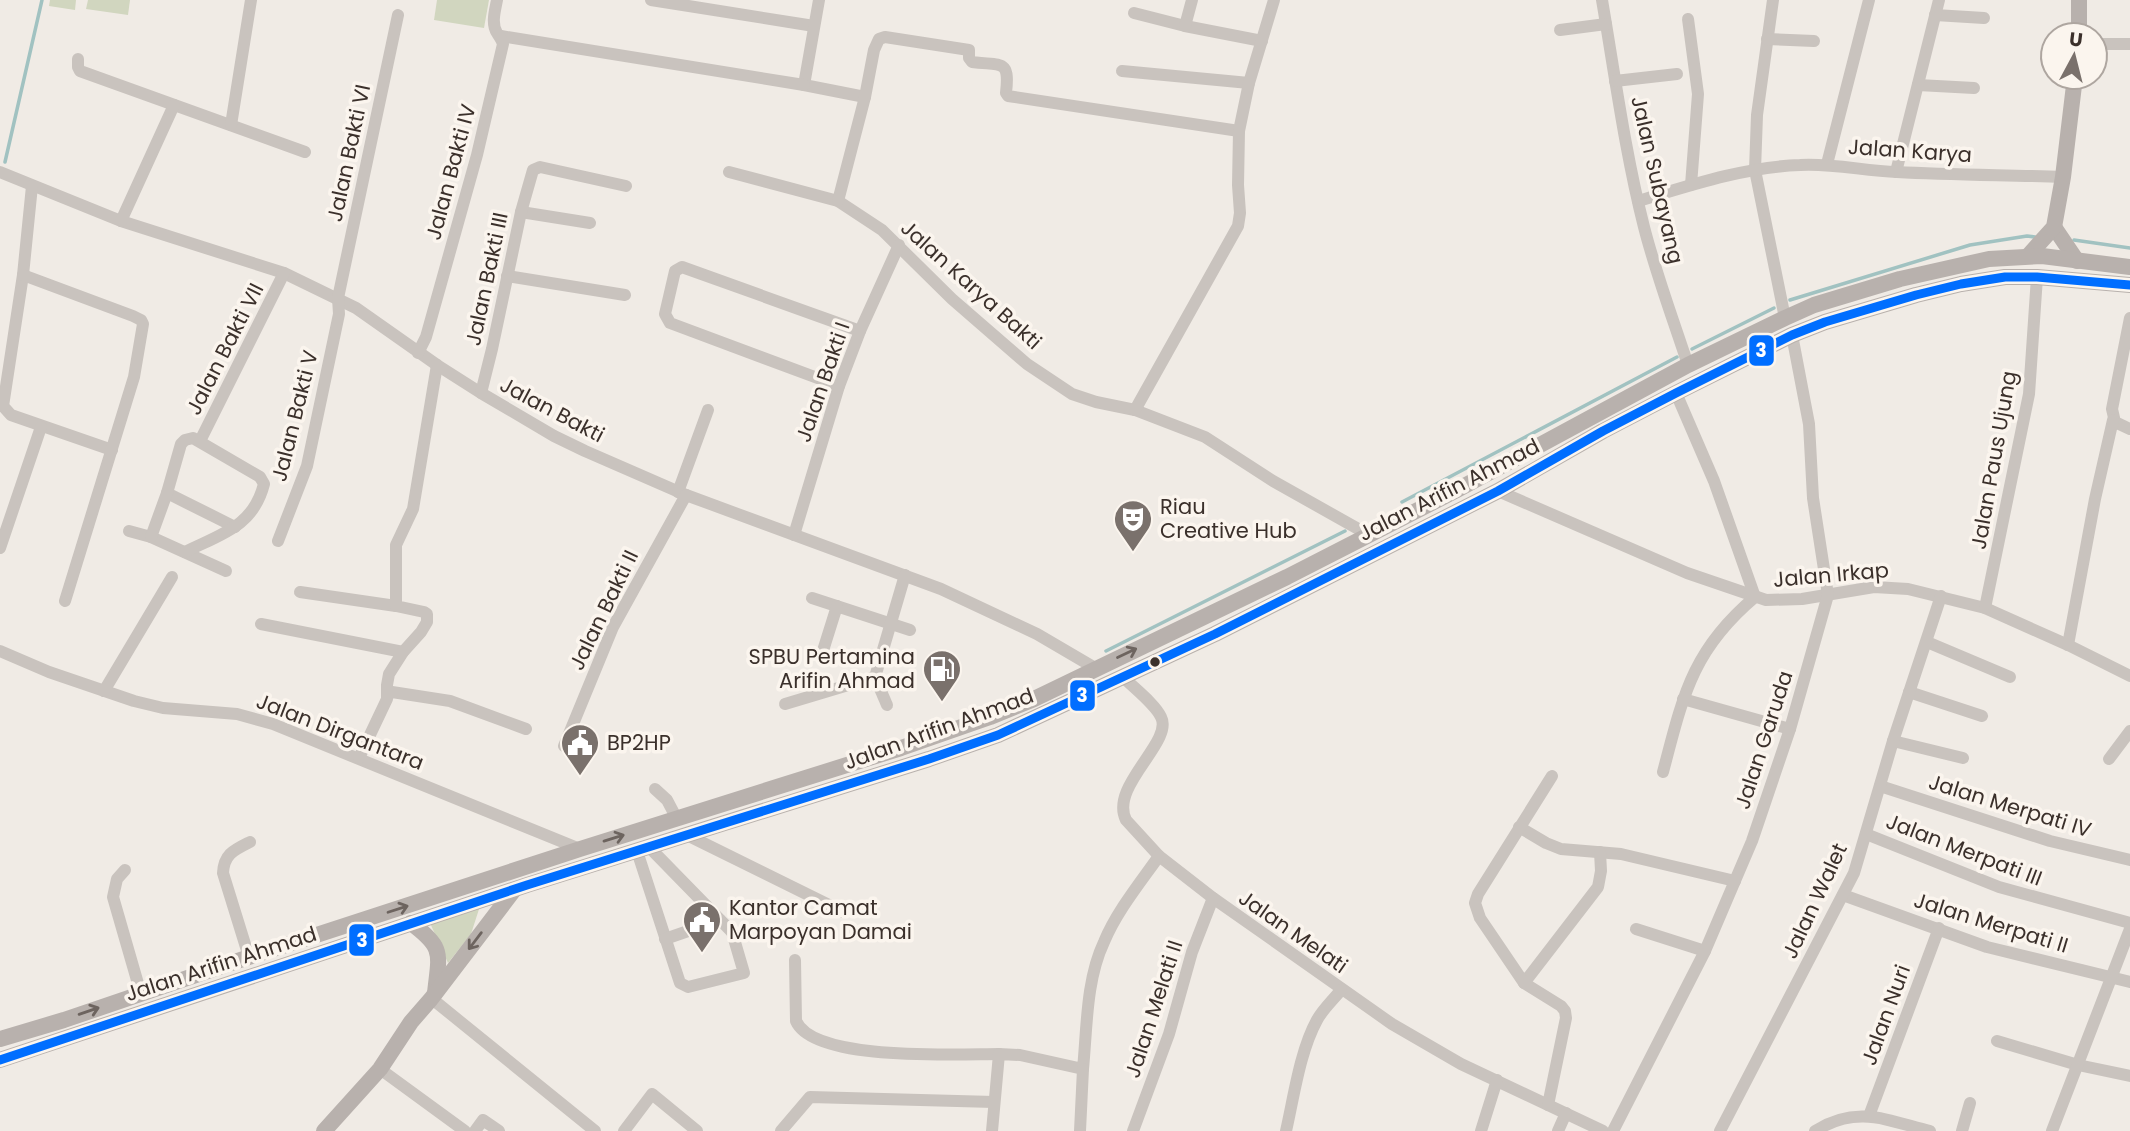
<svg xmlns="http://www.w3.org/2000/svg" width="2130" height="1131" font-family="Poppins,sans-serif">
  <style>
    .green { fill: #d1d6bf }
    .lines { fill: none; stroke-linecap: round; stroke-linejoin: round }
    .stream { stroke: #a1c2c1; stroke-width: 3.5 }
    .minor { stroke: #c9c3be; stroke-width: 12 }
    .major { stroke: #b8b1ad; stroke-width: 16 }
    .bus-1-casing { stroke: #fbf5ee; stroke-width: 14 }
    .bus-1 { stroke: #006eff; stroke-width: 9 }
    .oneway { stroke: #6d645f }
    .bus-dot { fill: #3b302b; stroke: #fbf5ee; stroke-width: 2.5 }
    .labels { text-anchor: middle; stroke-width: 7; stroke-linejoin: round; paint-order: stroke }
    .street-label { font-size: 21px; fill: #3b302b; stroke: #fbf5ee }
    .poi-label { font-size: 21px; fill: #3b302b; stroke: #fbf5ee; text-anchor: start }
    .line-badge { stroke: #fbf5ee; stroke-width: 2.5 }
    .badge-label { font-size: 19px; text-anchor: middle; font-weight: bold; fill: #fff }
  </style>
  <rect width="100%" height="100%" fill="#f0ebe5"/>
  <g class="green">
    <polygon points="50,0 76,0 75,10 49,6"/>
    <polygon points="88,0 130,0 128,15 86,9"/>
    <polygon points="437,0 489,0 484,28 434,20"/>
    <polygon points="480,906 471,934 448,963 430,923"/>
  </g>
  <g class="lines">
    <g class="stream">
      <polyline points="5,162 42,0"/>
      <polyline points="2074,240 2130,248"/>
      <polyline points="1790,300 1970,245 2027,236 2035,237"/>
      <polyline points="1692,349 1774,308"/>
      <polyline points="1402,502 1677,357"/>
      <polyline points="1106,651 1345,531"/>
    </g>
    <g class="minor">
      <polyline points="651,0 814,26"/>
      <polyline points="819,0 804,85 865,97"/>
      <path d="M1602,0C1615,76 1625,152 1644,227C1656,274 1673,319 1688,365"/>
      <polyline points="1773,0 1757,115 1755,170 1785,318"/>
      <polyline points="1134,13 1185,26 1262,41"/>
      <polyline points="1935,15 1984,18"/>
      <polyline points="1688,19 1698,94 1691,185"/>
      <polyline points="1185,26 1192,0"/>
      <polyline points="1560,30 1606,24"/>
      <polyline points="501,36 804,85"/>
      <polyline points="1767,39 1814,41"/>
      <polyline points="2095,44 2130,44"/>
      <polyline points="78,59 78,67 80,71 305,152"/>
      <polyline points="1122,71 1249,83"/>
      <polyline points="1615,81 1677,74"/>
      <polyline points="1918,85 1974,88"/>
      <polyline points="231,125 251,0"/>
      <polyline points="1827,164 1869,0"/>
      <polyline points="0,172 121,221 284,273 356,308 437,365 481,393 554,436 585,451 686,495 941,589 1037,634 1095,668"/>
      <polyline points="729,172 838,201 882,230 952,299 1027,364 1072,394 1096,402 1135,410 1205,437 1273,481 1369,535"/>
      <polyline points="1896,172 1939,0"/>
      <polyline points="32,186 23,275 3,406 11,415 112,450"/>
      <path d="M838,201L865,97L874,50L879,39L885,37L969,50V58L972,62C1001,66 1010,58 1006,93L1008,96L1239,131"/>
      <path d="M1638,201C1691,185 1745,167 1800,165C1833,163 1864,171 1897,172C1952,175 2008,175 2063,177"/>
      <polyline points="521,212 590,223"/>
      <polyline points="121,221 174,105"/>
      <polyline points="23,275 133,316 141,320 143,324 134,377 65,601"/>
      <polyline points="507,276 625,295"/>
      <polyline points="2130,318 2112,409 2115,422 2130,429"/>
      <path d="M418,353L426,337L477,155L503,44C502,40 499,36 497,33C491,23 495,11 497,0"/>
      <polyline points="839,386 670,323 665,314 675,271 682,267 860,331"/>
      <polyline points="481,393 492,349 521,212 533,170 540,167 626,186"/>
      <polyline points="1135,410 1238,226 1240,213 1238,185 1239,131 1249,83 1274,0"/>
      <polyline points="200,441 284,273"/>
      <polyline points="1498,491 1687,573 1766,600 1802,599 1874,587 1908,589 1985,608 2068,645 2130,676"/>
      <polyline points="678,492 708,410"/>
      <polyline points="167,493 235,527"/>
      <polyline points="129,531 151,537 226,571"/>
      <polyline points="794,535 839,386 860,331 899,245"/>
      <path d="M151,537L167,493L181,444L185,440L193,438L260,477L264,484C253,527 221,534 185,552"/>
      <polyline points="278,541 307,466 339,314 338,298 398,15"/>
      <polyline points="0,548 41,427"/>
      <polyline points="300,592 396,606"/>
      <polyline points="812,598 910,630"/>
      <polyline points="1985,608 2029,394 2037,277"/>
      <polyline points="261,624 403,652"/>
      <polyline points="1927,642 2010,677"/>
      <polyline points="2068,645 2095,499 2113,420"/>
      <polyline points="0,651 49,672 134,701 163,708 237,714 273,724 580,849"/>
      <polyline points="821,657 837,606"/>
      <polyline points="875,677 887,705"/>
      <path d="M1123,677C1134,688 1155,704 1161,717C1174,742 1109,786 1126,820L1159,856L1213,898L1392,1024L1461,1064L1603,1131"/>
      <polyline points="104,691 172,577"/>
      <polyline points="1909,692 1982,716"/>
      <polyline points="388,695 392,692 450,701 526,729"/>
      <polyline points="1683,699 1790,729"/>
      <polyline points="785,704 875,677 905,575"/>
      <polyline points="1893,741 1963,758"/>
      <polyline points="564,746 613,627 686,495"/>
      <polyline points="359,758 387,699 387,685 389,674 403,652 421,632 427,622 427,614 424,612 396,606 396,545 413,509 437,365"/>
      <polyline points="2109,759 2130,731"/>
      <path d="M1663,772C1683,696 1692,650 1755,597L1714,481L1676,393"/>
      <polyline points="1880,786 2050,841 2130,860"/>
      <polyline points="655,789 667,800 677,819"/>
      <polyline points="1519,827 1546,843 1561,849 1621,854 1735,881"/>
      <polyline points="1866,834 1999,887 2130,923"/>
      <polyline points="687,835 843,912"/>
      <polyline points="637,851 680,983 688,987 744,973 732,932 649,847"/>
      <polyline points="125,870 117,879 113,897 141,994"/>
      <polyline points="1843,895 1987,947 2130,982"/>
      <polyline points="1636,929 1705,951"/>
      <polyline points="665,939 720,920"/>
      <path d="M249,957L223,873C224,854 234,850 250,842"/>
      <path d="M795,960L796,1021C814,1062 958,1054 999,1054"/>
      <polyline points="1524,983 1598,887 1601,871 1600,852"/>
      <polyline points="431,998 595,1131"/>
      <polyline points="1997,1041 2078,1065 2130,1076"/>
      <polyline points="380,1069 465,1131"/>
      <polyline points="1548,1105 1566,1018 1565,1011 1561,1006 1524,983 1480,918 1475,903 1478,894 1552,776"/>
      <polyline points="1869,1116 1939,928"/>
      <polyline points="475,1131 483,1120 499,1131"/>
      <polyline points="624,1131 652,1094 697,1131"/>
      <polyline points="781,1131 810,1097 994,1102"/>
      <path d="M992,1131L999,1054L1020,1055L1083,1069C1087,1028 1086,980 1104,942C1117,911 1140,883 1159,856"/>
      <polyline points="1080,1131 1083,1069"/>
      <polyline points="1133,1131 1169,1034 1192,952 1213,898"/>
      <path d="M1286,1131C1294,1096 1300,1051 1317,1020C1323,1009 1333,1000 1341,990"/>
      <polyline points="1481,1131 1497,1080"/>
      <polyline points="1558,1131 1566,1113"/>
      <polyline points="1613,1131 1705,951 1752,841 1790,729 1828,595 1813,498 1809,424 1792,335"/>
      <polyline points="1720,1131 1854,873 1893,741 1941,596"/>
      <path d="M1815,1131C1857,1105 1886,1120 1930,1131"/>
      <polyline points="1962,1131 1970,1103"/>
      <polyline points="2052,1131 2130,929"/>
    </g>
    <g class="major">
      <polyline points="2079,35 2079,0"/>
      <polyline points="2054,227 2077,261"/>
      <polyline points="2028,256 2054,227 2063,177 2075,77"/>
      <path d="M411,923C445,948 439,954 435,993"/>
      <polyline points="0,1039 64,1020 249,957 580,849 901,748 990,717 1034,699 1287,577 1455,491 1688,365 1785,318 1814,305 1900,279 1989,259 2042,256 2130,267"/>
      <polyline points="0,1060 527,885 929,759 998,735 1215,634 1498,491 1603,431 1676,393 1792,335 1825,322 1916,295 1961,284 2005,277 2037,277 2130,285"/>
      <polyline points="324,1131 380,1069 411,1022 431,999 514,890"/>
    </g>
    <defs>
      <polyline id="bus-1" points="0,1060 527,885 929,759 998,735 1215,634 1498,491 1603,431 1676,393 1792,335 1825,322 1916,295 1961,284 2005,277 2037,277 2130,285"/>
    </defs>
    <use href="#bus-1" class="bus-1-casing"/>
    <use href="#bus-1" class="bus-1"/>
  </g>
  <defs><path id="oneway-shaft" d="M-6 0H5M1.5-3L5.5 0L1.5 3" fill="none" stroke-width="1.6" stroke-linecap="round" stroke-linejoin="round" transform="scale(1.75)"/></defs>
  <g class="oneway">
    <use href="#oneway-shaft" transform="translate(1127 653) rotate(-25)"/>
    <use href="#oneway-shaft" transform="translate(614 838) rotate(-17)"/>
    <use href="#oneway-shaft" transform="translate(398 909) rotate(-18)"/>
    <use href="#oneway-shaft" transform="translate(475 941) rotate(127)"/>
    <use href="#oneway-shaft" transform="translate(89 1011) rotate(-19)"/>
  </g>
  <defs>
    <symbol id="theatre-pin" viewBox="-11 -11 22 30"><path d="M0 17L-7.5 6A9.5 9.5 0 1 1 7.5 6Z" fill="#7a716c" stroke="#fbf5ee"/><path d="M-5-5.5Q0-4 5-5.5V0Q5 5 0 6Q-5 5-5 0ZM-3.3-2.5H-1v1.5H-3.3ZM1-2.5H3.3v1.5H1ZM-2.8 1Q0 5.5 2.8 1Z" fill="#fff"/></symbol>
    <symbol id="fuel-pin" viewBox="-11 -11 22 30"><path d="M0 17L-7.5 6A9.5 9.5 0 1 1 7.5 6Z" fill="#7a716c" stroke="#fbf5ee"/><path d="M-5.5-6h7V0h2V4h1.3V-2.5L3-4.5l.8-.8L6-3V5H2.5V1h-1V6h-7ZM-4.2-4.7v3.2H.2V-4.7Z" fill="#fff"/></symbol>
    <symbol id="civic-pin" viewBox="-11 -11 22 30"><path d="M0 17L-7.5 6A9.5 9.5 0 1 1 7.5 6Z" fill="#7a716c" stroke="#fbf5ee"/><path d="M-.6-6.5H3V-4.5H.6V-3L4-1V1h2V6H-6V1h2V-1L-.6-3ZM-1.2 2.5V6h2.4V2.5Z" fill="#fff"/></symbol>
  </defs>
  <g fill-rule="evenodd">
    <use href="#theatre-pin" x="1111" y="497" width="44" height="60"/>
    <use href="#fuel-pin" x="920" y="647" width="44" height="60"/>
    <use href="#civic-pin" x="558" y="721" width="44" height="60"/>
    <use href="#civic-pin" x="680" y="898" width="44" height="60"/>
  </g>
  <circle class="bus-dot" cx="1155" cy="662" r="6"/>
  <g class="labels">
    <g class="street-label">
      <text transform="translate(1910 151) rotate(4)" y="7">Jalan Karya</text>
      <text transform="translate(349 153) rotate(-78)" y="7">Jalan Bakti VI</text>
      <text transform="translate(451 172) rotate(-75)" y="7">Jalan Bakti IV</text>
      <text transform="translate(1657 180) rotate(77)" y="7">Jalan Subayang</text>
      <text transform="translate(487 279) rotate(-78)" y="7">Jalan Bakti III</text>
      <text transform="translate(971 285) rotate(42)" y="7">Jalan Karya Bakti</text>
      <text transform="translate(225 349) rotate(-63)" y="7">Jalan Bakti VII</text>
      <text transform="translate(823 382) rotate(-71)" y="7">Jalan Bakti I</text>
      <text transform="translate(552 410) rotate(28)" y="7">Jalan Bakti</text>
      <text transform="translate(295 416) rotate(-76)" y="7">Jalan Bakti V</text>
      <text transform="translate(1994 460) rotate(-80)" y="7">Jalan Paus Ujung</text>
      <text transform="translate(1449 490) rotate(-27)" y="7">Jalan Arifin Ahmad</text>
      <text transform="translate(1831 575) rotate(-5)" y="7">Jalan Irkap</text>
      <text transform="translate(604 610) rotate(-64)" y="7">Jalan Bakti II</text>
      <text transform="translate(939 729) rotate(-20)" y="7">Jalan Arifin Ahmad</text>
      <text transform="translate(340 732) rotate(21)" y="7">Jalan Dirgantara</text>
      <text transform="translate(1764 740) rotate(-72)" y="7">Jalan Garuda</text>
      <text transform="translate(2010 806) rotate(17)" y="7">Jalan Merpati IV</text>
      <text transform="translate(1964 850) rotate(21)" y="7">Jalan Merpati III</text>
      <text transform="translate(1815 901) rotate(-65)" y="7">Jalan Walet</text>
      <text transform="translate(1991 923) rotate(17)" y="7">Jalan Merpati II</text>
      <text transform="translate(1293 932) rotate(35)" y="7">Jalan Melati</text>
      <text transform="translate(221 964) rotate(-18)" y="7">Jalan Arifin Ahmad</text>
      <text transform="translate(1154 1009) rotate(-72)" y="7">Jalan Melati II</text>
      <text transform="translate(1886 1015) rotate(-70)" y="7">Jalan Nuri</text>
    </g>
    <g class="poi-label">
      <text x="1160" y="514">Riau<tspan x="1160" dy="24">Creative Hub</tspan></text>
      <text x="915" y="664" text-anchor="end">SPBU Pertamina<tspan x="915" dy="24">Arifin Ahmad</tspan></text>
      <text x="607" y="750">BP2HP</text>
      <text x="729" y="915">Kantor Camat<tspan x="729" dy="24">Marpoyan Damai</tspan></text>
    </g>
  </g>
  <g class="line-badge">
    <rect x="1748" y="334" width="27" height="33" rx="7" fill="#006eff"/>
    <rect x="1069" y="679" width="27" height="33" rx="7" fill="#006eff"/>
    <rect x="348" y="923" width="27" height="34" rx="7" fill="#006eff"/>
  </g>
  <g class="badge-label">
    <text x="1761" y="357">3</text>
    <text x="1082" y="702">3</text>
    <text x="362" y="947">3</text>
  </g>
  <g transform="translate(2074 56) rotate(7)"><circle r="33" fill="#fbf5ee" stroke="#aea6a0" stroke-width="2"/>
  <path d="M0-5L12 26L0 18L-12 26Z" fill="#7a716c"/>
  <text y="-10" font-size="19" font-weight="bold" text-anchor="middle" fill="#3b302b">U</text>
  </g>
</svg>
